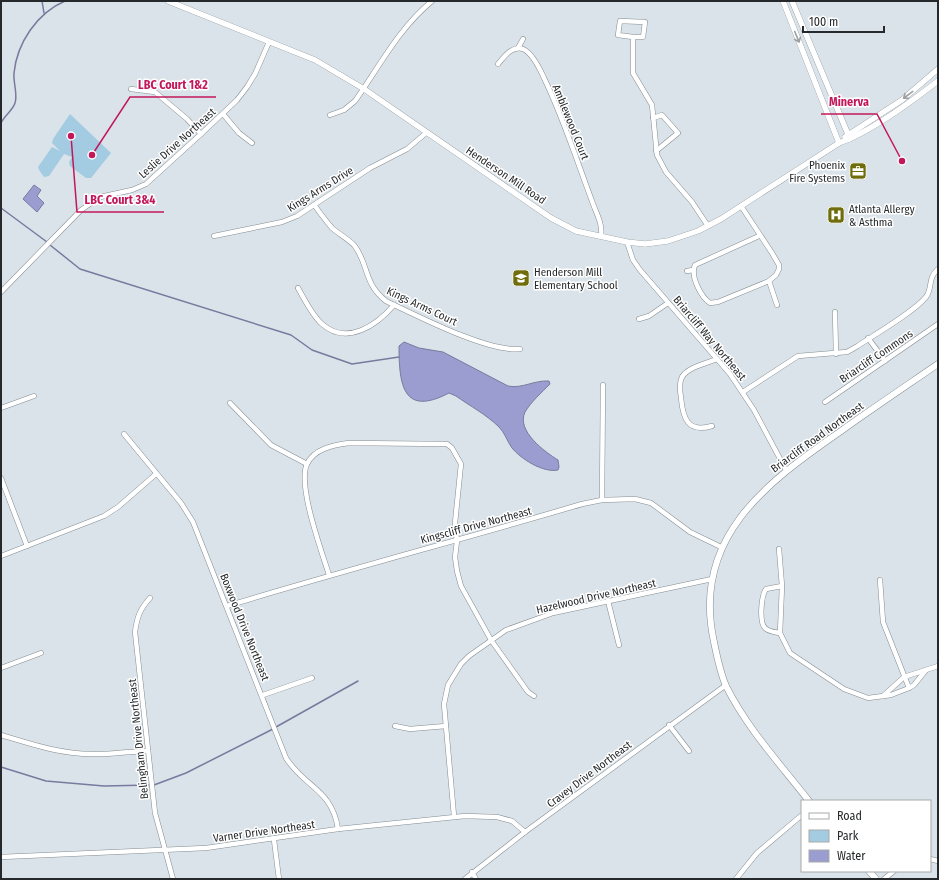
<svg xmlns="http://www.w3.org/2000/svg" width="939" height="880" font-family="'Fira Sans Condensed',sans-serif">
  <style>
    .green { fill: #a3cbe2 }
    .water { fill: #9b9cd0; stroke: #787a9e }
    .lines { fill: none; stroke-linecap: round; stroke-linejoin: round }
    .stream { stroke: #787a9e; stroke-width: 1.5 }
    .minor-casing { stroke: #848d92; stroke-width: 5.5 }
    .tertiary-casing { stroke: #848d92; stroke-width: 6 }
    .secondary-casing { stroke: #848d92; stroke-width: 7 }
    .minor { stroke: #fff; stroke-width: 4.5 }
    .tertiary { stroke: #fff; stroke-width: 5.5 }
    .secondary { stroke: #fff; stroke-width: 6 }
    .oneway { stroke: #9d9fa0 }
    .labels { text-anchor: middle; stroke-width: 3; stroke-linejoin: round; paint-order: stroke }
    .street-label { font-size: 11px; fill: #26292b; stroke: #fff }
    .poi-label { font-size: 11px; fill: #26292b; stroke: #fff; text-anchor: start }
    .leader { fill: none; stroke: #c2185b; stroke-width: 1.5 }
    .callout-dot { fill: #c2185b; stroke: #fff; stroke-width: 1.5 }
    .callout-label { font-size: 12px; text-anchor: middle; font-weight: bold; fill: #c2185b; stroke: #fff; stroke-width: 3; stroke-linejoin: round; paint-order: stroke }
  </style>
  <rect width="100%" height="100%" fill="#dae3e9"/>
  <polygon class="green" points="70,114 111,153 91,178 86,178 70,166 69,162 72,157 64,154 49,176 44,177 39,170 38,167 52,147 60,151 52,143 53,139"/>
  <g class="water">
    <polygon points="34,185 41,190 37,196 44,203 37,212 23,199"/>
    <path d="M404,342L419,348L443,352L508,386C522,389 534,380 549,381L550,384C542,392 531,402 525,412C516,431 545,452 558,460L559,467L558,470C543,473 521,459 512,448C507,441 505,433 499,427C487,415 470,406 456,396L449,393C403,417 399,385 399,346Z"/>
  </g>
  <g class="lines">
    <g class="stream">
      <polyline points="42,1 44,13"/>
      <path d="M1,123C4,116 13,110 15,103C18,95 13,82 14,73C17,43 37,13 65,1"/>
      <polyline points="1,208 47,242"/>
      <polyline points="50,245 80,269 291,335 312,350 352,364 399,357"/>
      <polyline points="276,727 358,681"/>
      <polyline points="1,767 46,781 104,786 150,785"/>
      <polyline points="154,785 186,773 273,729"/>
    </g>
    <defs>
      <g id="minor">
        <polyline points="633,37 643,37 645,22 620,21 618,35 633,37 633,73 652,105 657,155 666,172 692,202 708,226"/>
        <polyline points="518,48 523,39"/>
        <path d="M498,64C504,57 512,45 523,49C532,53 540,69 544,78C563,117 577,161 592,201C596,213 603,224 601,236"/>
        <polyline points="131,89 155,92 187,119 201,134"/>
        <polyline points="223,114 239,133 252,143"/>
        <path d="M330,115L344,110L355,101C379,67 399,28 432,1"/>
        <polyline points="653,118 662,115 678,133 656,151"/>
        <path d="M315,206C320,213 326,221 332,228C339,234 348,239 354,245C369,264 363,283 386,301C418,316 487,352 520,349"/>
        <path d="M741,206L772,253L779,265V269L776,275L769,281L718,302L710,303C701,297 690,276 695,265L759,236"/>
        <polyline points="214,236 282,222 297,216 370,168 407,149 426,133"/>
        <polyline points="627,242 633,260 640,270 730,374 754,410 786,470"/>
        <polyline points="687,271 693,270"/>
        <polyline points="769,281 777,305"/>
        <path d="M298,288C305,300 312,315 322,324C347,346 377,325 394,305"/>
        <polyline points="1,292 81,210 100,197 132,190 146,184 201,134 237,100 247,87 255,74 269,42"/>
        <polyline points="835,312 836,354"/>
        <polyline points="639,319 649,316 668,303"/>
        <polyline points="868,338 885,361"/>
        <path d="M743,392L798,356L847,352L856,347C874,335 914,312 926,297C933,288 927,279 938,269"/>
        <polyline points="825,402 938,324"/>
        <polyline points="230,403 271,445 307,464"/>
        <polyline points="1,408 34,396"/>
        <path d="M712,426C688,433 683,419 681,398C680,392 679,383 682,377C688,367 707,363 717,359"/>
        <path d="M124,434L181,503L193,522L286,758C305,788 332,789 338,829"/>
        <polyline points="1,478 27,546"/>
        <polyline points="602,500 603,385"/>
        <polyline points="779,549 782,586 780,633 790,653 844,689 868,698 891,695 909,688 914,685 926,670"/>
        <polyline points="1,556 104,516 118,507 156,474"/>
        <path d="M329,575C322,552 297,485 307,464C314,449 333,445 349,443L447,444L452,448L461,464L455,523L457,541L455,557L457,571L461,586L491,640L528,692L534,696"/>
        <polyline points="880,580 883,622 909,688"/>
        <path d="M150,598C140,609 137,617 135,632L155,813L173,879"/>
        <polyline points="608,601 619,645"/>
        <path d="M227,606C345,570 464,539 582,504L602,500L635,499L651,503L690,532L721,547"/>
        <path d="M780,633C775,632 769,632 765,628C759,622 761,596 766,589L782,586"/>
        <polyline points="1,668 41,653"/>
        <polyline points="263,695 312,678"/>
        <polyline points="883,696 904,677 938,666"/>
        <polyline points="669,725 689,751"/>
        <polyline points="395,726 410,729 446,726"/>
        <path d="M1,735C31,744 60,754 92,754C111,755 129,751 148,751"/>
        <polyline points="454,816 444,704 448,685 461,664 469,656 506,630 553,613 712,579"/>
        <polyline points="274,840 279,879"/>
        <polyline points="1,857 206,848 338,829 465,816 497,817 512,821 525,832"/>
        <polyline points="930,859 938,861"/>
        <polyline points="472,872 476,879"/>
        <polyline points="465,879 525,832 726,685"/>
        <polyline points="736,879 757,853 802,815"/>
        <polyline points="884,879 894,871"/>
      </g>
      <g id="tertiary">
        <path d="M168,1L315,60L364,89L551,218L576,231L627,242L645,244L668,241L698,231L721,219L839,143C871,132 911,102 938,81"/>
        <polyline points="783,1 839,143"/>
        <polyline points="792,1 850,139"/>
        <polyline points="845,137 902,100 938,69"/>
      </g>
      <g id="secondary">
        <path d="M809,801C780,764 747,728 726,686C720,672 717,657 714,642C691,538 766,483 841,431C873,408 906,386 938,364"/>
        <polyline points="869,871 876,879"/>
      </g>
    </defs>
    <use href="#minor" class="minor-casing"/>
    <use href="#tertiary" class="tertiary-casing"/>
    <use href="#secondary" class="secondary-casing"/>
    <use href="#minor" class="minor"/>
    <use href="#tertiary" class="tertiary"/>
    <use href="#secondary" class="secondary"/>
  </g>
  <defs><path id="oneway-shaft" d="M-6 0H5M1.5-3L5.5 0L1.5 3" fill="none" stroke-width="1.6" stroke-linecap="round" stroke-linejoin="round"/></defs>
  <g class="oneway">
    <use href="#oneway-shaft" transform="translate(797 37) rotate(68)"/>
    <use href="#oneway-shaft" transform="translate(908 95) rotate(143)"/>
  </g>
  <defs>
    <symbol id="office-square" viewBox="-11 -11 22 22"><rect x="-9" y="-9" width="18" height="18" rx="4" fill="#6f6d0c" stroke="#fff"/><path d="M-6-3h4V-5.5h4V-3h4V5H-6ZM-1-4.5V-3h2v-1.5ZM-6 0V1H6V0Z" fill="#fff"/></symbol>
    <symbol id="hospital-square" viewBox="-11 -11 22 22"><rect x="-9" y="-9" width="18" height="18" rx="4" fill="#6f6d0c" stroke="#fff"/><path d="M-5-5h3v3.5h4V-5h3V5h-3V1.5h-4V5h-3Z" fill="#fff"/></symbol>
    <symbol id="school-square" viewBox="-11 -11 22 22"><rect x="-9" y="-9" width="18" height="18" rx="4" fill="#6f6d0c" stroke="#fff"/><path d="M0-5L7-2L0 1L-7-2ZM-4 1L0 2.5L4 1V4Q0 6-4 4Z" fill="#fff"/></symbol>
  </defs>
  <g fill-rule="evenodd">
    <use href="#office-square" x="848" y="161" width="20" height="20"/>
    <use href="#hospital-square" x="826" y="205" width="20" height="20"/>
    <use href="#school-square" x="511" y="268" width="20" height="20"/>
  </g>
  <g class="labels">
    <g class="street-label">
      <text transform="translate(571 122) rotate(68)" y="4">Amblewood Court</text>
      <text transform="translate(177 143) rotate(-42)" y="4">Leslie Drive Northeast</text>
      <text transform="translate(506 175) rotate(34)" y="4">Henderson Mill Road</text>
      <text transform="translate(320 189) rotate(-32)" y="4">Kings Arms Drive</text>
      <text transform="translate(422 306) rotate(25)" y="4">Kings Arms Court</text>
      <text transform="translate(710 338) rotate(50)" y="4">Briarcliff Way Northeast</text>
      <text transform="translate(876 356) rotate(-34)" y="4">Briarcliff Commons</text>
      <text transform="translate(817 437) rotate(-36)" y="4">Briarcliff Road Northeast</text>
      <text transform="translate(476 525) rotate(-15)" y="4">Kingscliff Drive Northeast</text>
      <text transform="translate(596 596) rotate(-13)" y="4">Hazelwood Drive Northeast</text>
      <text transform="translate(245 627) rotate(68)" y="4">Boxwood Drive Northeast</text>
      <text transform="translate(138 739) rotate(-96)" y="4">Belingham Drive Northeast</text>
      <text transform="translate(589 774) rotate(-37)" y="4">Cravey Drive Northeast</text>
      <text transform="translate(264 831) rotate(-8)" y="4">Varner Drive Northeast</text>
    </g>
    <g class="poi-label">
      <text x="845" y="169" text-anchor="end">Phoenix<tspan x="845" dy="13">Fire Systems</tspan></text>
      <text x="849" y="213">Atlanta Allergy<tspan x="849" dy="13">&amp; Asthma</tspan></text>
      <text x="534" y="276">Henderson Mill<tspan x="534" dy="13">Elementary School</tspan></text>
    </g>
  </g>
  <path class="leader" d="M92 155L130 97H216M902 161L877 114H821M71 136L77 212H164"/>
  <g class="callout-dot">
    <circle cx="92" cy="155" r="4"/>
    <circle cx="902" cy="161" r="4"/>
    <circle cx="71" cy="136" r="4"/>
  </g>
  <g class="callout-label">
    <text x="173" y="89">LBC Court 1&amp;2</text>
    <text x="849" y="106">Minerva</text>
    <text x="120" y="204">LBC Court 3&amp;4</text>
  </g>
  <rect width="939" height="880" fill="none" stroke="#26292b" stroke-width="4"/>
  <rect x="801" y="800" width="130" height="72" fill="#ffffff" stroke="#a8a9aa"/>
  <rect x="809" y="813" width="20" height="6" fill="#ffffff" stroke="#a8a9aa"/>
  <text x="837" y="820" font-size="12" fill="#26292b">Road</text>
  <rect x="809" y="830" width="20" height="12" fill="#a3cbe2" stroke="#a8a9aa"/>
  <text x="837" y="840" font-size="12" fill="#26292b">Park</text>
  <rect x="809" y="850" width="20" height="12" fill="#9b9cd0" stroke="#a8a9aa"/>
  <text x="837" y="860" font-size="12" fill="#26292b">Water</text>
  <path d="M803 26v6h81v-6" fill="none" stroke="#26292b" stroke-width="2"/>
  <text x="809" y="26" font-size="12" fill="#26292b" stroke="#ffffff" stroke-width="3" paint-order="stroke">100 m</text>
</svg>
